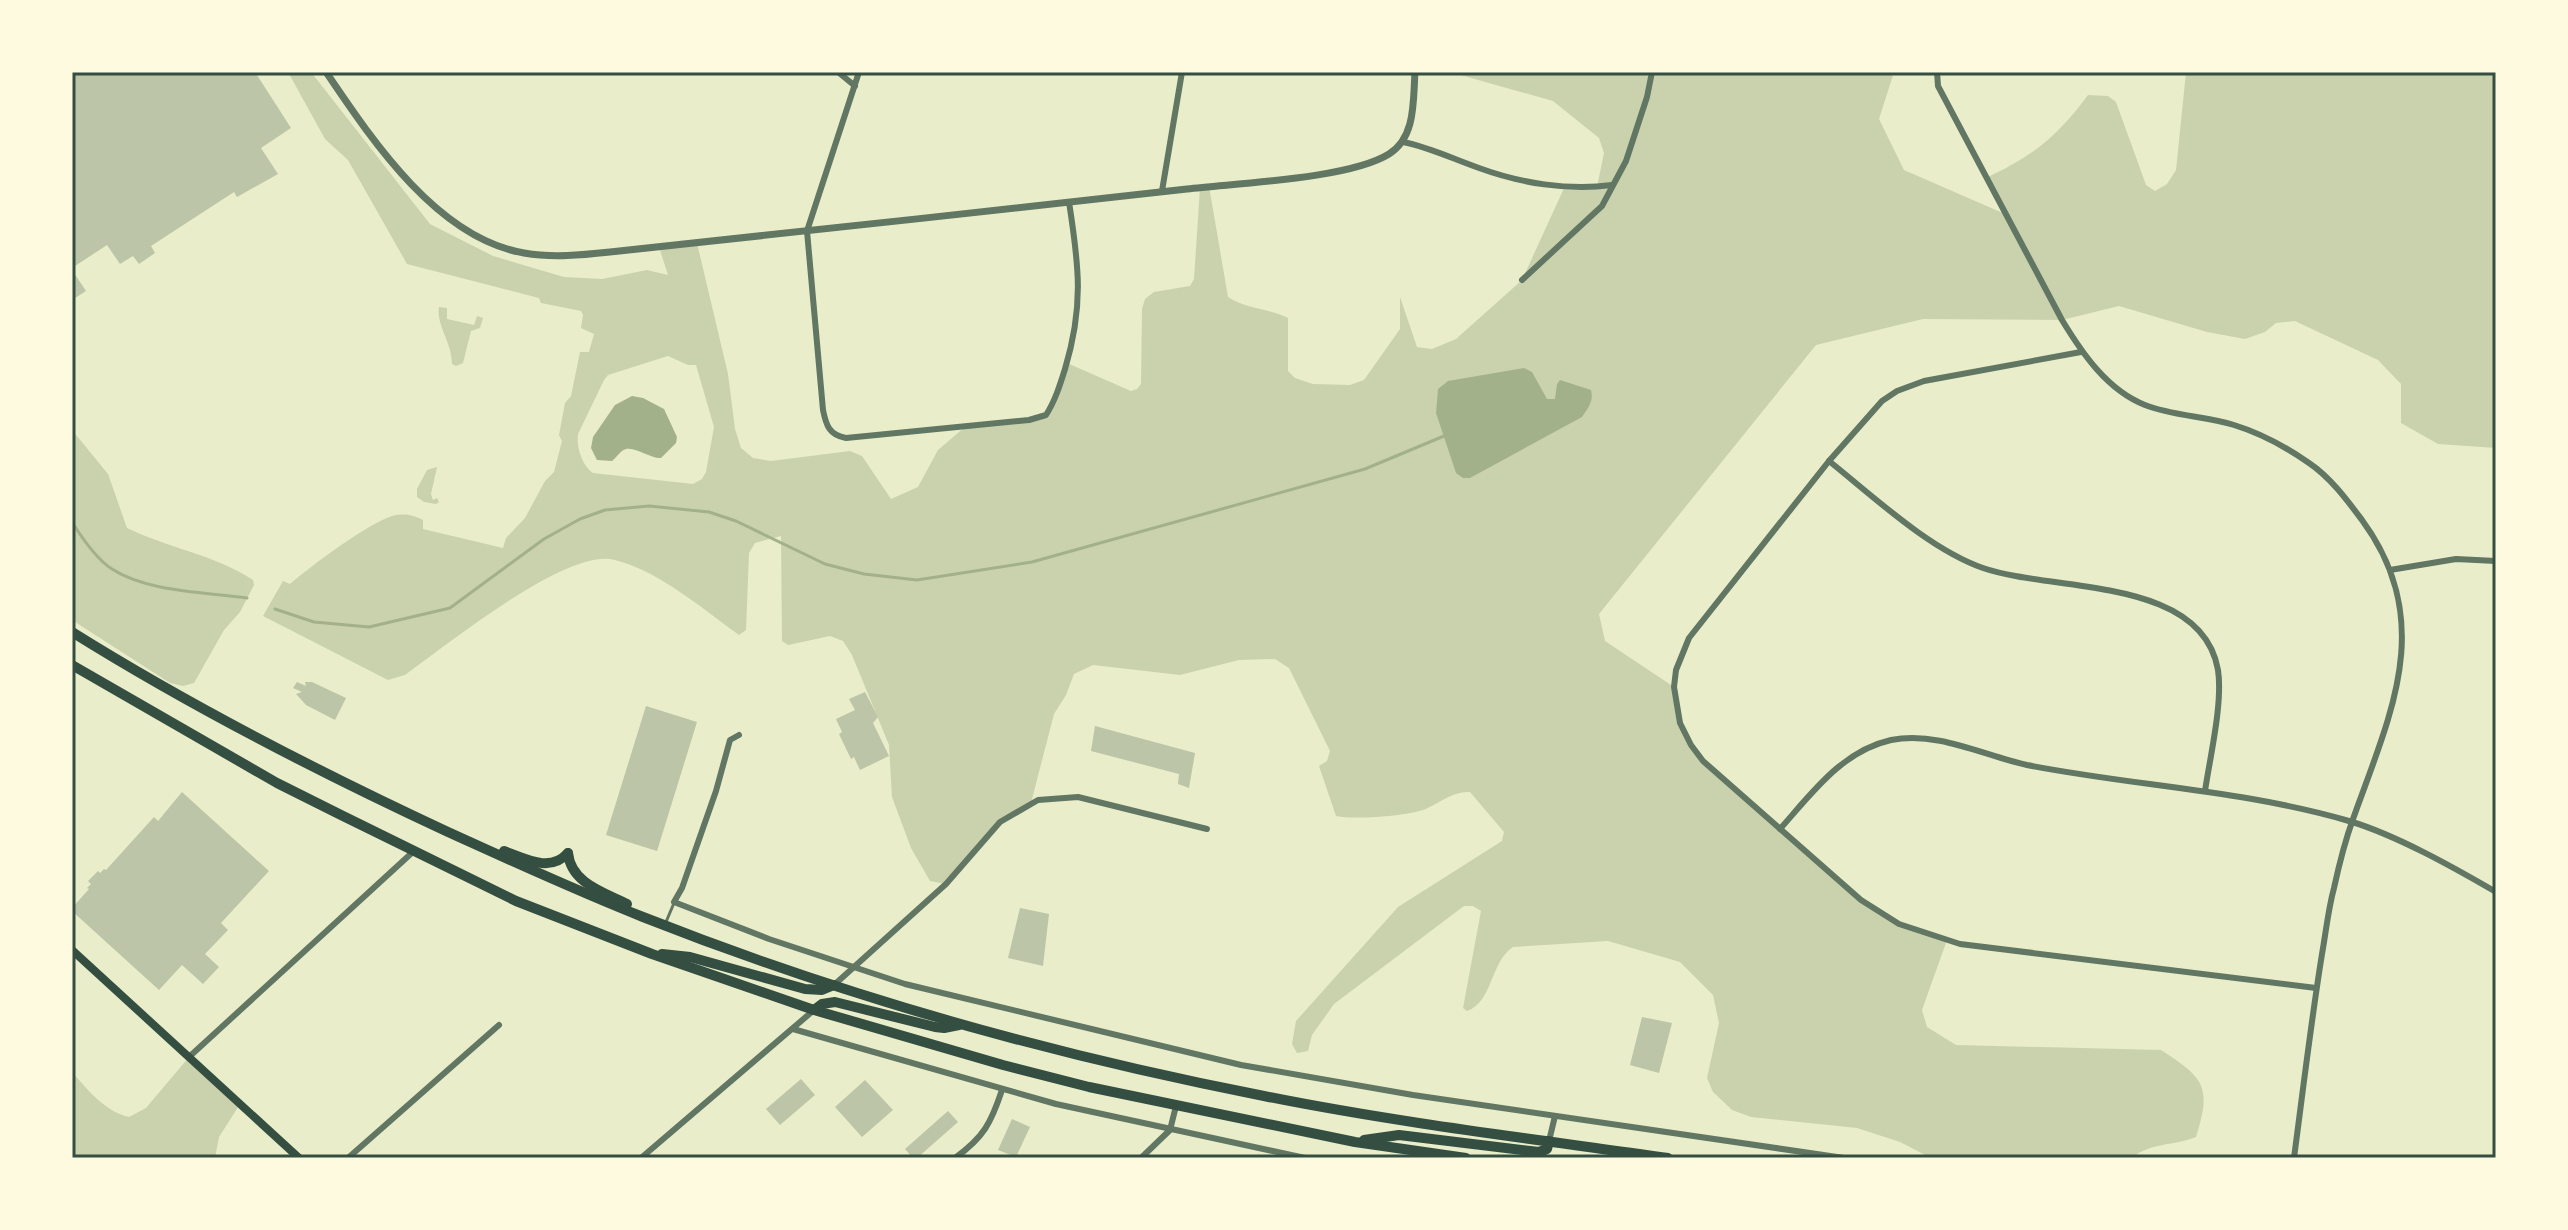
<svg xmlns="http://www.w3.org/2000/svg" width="2568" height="1230" font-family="Roboto,sans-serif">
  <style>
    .green { fill: #cad2ad; fill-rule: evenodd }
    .water { fill: #a3b18a }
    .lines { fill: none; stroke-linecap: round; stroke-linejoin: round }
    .stream { stroke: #a3b18a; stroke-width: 3 }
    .building { fill: #bcc5a7 }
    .service { stroke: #617663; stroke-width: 3 }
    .minor { stroke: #617663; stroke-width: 6 }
    .tertiary { stroke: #617663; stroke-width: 7 }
    .secondary { stroke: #344e41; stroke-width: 8 }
    .trunk { stroke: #344e41; stroke-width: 10 }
    .neatline { fill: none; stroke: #344e41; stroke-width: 3 }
  </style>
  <rect width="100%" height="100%" fill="#e9edc9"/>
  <g class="green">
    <path d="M288,72H311L430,224L493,256L564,277L602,279L647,270L668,275L659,247L697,243L728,374L735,429L741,448L753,458L771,461L850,451L862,456L891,499L918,487L938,450L966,426L1045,415L1067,363L1131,391L1137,389L1141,384L1142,309L1145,299L1154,292L1190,286L1194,279L1200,187L1209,186L1228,297C1246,309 1268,308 1288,318V371L1295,378L1313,384L1350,385L1364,380L1400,329V297L1417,347L1432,349L1456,339L1522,280L1565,186L1597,187L1604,153L1599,138L1553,101L1450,72H1894L1879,119L1904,170L2005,214L1986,178C2033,156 2057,137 2088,95L2108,96L2116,102L2146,185L2155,191L2167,184L2176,170L2186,72H2496V448L2438,444L2401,423V384L2378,360L2295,321L2276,323L2265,332L2245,339L2207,332L2119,306L2062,320L1923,319L1816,345L1599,614L1605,641L1674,687L1681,724L1703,761L1861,900L1899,924L1947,940L1922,1010L1927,1027L1956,1045L2161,1050C2204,1078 2212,1086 2196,1137C2174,1146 2151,1142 2132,1158H1931L1900,1142L1857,1128L1751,1117L1732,1110L1713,1092L1707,1078L1719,1023L1713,995L1680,962L1608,941L1513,947C1490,962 1493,1002 1467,1011L1463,1008L1481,911L1473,906H1464L1334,1004L1312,1035L1308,1051L1297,1053L1292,1044L1296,1021L1398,907L1502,841L1504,832L1470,792C1452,791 1439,804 1423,810C1405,816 1354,820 1336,816L1319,766L1327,761L1330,751L1289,668L1275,659L1239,660L1180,675L1093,665L1074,674L1066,695L1054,714L1031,803L1010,814L946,884L930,881L911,848L892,797L889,745L852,655L843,641L830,636L788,645L782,641L781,536L755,543L749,553L746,630L739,635C701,608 661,572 615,560C567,547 446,646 405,675L388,680L263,616L283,581L290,584C311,566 367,524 392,516C403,513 414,515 423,520V529L503,548L506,538L525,518L545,481L554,472L562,441L559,435L565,403L571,396L580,352H589L594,334L581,328L583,315L581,311L541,303L539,298L407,264L348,160L325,139ZM668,356L688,365H696L714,427L706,472L702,479L693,484L593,473C582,466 576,446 578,434L604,380L608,375Z"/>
    <path d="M439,307L447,308V319L474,325L477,316L483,318L480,328L471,331L463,363L456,366L452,364C452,342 436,325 439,307Z"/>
    <path d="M72,430L108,474L127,528C168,548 216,555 253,580L254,585L240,612L224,630L194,683L183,686L170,683L72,620Z"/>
    <polygon points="437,467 431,494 433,500 437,498 439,502 436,504 424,502 417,497 417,489 427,470"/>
    <path d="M189,1057L240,1104L219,1137L215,1158H72V1072C88,1090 104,1111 129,1117L146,1108Z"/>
  </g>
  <g class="water">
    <path d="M1524,368L1532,372L1547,399H1555L1557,384L1560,380L1591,390C1594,401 1588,408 1582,417L1470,478H1463L1456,473L1436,413L1438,389L1448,381Z"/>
    <path d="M632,396L643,398L664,409L677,437L676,443L661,458C649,459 632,443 622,451C618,454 616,458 612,461L597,460L591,448L593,437L615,405Z"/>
  </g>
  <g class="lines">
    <g class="stream">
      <path d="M72,522C82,538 96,559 112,569C147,592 206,592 247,598"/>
      <polyline points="275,609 314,622 369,627 450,608 544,539 580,519 605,510 649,506 709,512 736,521 825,564 864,574 917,580 1032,562 1365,469 1444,436"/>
    </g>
  </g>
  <g class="building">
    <polygon points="72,72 255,72 291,128 261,148 278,174 237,197 234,192 151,246 155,253 139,264 133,256 120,264 107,245 72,268"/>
    <polygon points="72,270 86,291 72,300"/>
    <polygon points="297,682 306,686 305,682 312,682 346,698 335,720 306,705 296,694 302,692 293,688"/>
    <polygon points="865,692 878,717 873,723 889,756 860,770 854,757 851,759 839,734 842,732 836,719 855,710 849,699"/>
    <polygon points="646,706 697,722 657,851 606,835"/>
    <polygon points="1095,726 1195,753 1189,788 1178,784 1179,774 1091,751"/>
    <polygon points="182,792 269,871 221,923 228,930 205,954 219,967 203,984 182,965 159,990 72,911 72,908 89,889 87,888 91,884 88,881 98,871 100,873 104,869 106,870 154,817 158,821"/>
    <polygon points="1020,908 1049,914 1043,966 1008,958"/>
    <polygon points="1642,1017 1672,1023 1659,1073 1630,1065"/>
    <polygon points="801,1079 815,1095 780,1125 766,1109"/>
    <polygon points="865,1080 893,1110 862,1137 835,1107"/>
    <polygon points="948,1111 958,1122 917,1158 913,1158 905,1149"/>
    <polygon points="1012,1119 1030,1127 1016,1157 998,1150"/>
  </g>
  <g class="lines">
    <polyline class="service" points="666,922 674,903"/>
    <g class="minor">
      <polyline points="838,72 855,86"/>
      <path d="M859,72L807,231L823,410C826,425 829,435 846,438L1029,420L1046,415C1055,401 1060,385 1065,369C1084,306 1079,266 1069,202"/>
      <path d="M1937,72L1938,86L2062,320C2082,353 2107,390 2145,405C2173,416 2205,416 2234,425C2260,433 2286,447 2309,463C2330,477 2347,500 2362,520C2437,622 2390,715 2353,819C2345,841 2339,865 2334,888C2328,910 2326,932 2322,954C2311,1022 2303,1090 2294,1158"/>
      <path d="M1403,142C1429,147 1453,159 1479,168C1520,183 1568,191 1612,185"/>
      <polyline points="1162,191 1182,72"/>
      <polyline points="1522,280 1602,206 1626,161 1647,97 1652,72"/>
      <polyline points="2081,352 1924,381 1897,391 1882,401 1829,461 1689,638 1676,670 1674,687 1680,723 1691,745 1703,761 1861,900 1899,924 1960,944 2316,988"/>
      <path d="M1829,461C1874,497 1929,549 1983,568C2052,592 2202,576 2218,670C2223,703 2210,757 2205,791"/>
      <polyline points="2390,570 2456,559 2496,561"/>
      <polyline points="739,735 730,740 716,791 682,888 674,902 769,939 905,984 1241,1065 1413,1095 1844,1158"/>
      <path d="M1780,829C1812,793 1842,751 1891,740C1938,731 1982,755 2027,765C2134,786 2243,790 2349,821C2396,835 2453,867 2496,892"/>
      <polyline points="834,985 946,884 1000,822 1038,800 1078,797 1207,829"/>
      <polyline points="793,1029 1056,1104 1305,1158"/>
      <polyline points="189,1057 415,850"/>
      <polyline points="1549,1141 1555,1116"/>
      <polyline points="348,1158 499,1025"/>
      <polyline points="641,1158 814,1010"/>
      <path d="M955,1158C984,1137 991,1123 1002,1090"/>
      <polyline points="1141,1158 1170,1130 1176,1106"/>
    </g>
    <path class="tertiary" d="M326,72C372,140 437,238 524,253C553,258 582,255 610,252C802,231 995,211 1187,189C1237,183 1349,179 1389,154C1416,137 1413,101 1415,72"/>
    <polyline class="secondary" points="72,950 299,1158"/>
    <g class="trunk">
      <path d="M72,632C192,707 319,772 448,832C512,861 577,891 643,917C843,996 1053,1055 1264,1096C1398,1123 1534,1139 1668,1158"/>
      <polyline points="72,665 277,783 341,815 516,901 652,954 814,1010 1003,1065 1089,1087 1355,1142 1466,1158"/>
      <path d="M504,851C526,859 550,873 568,853"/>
      <path d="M568,853C571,883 603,892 627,904"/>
      <polyline points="662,954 690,957 805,989 822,990 834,985"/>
      <polyline points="814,1010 822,1004 835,1002 935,1027 944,1028 959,1025"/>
      <polyline points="1364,1140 1399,1135 1539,1152 1547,1149 1549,1141"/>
    </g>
  </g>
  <rect width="2568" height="1230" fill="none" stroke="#fefae0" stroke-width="148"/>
  <rect x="74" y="74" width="2420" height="1082" class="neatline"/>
</svg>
